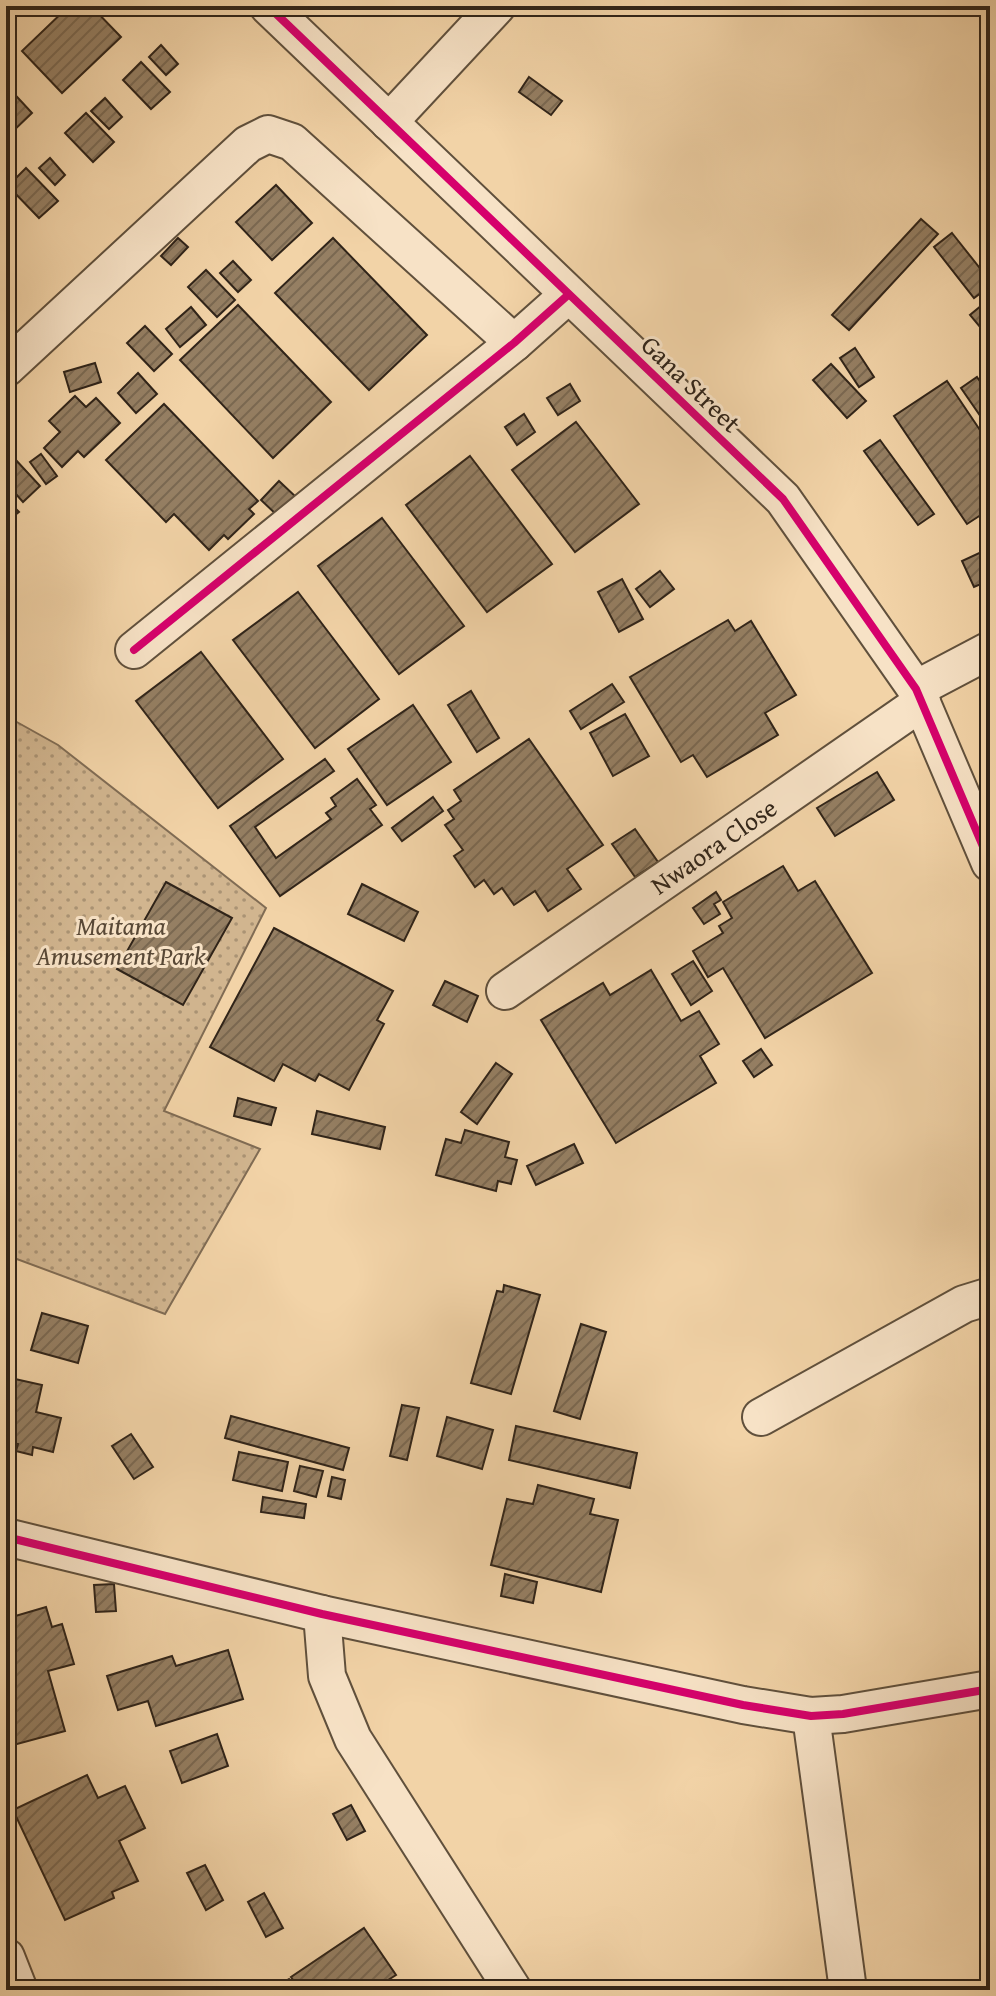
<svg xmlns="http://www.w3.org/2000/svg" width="996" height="1996" font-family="'Gentium Book Plus',serif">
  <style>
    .park { fill: url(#park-dots); stroke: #806c54; stroke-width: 2 }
    .building { fill: url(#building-hatch); stroke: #302419; stroke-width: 2 }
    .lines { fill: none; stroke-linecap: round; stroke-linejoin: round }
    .minor-casing { stroke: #60503c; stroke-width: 40 }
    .minor { stroke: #f7e2c6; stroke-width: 36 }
    .cycleway-casing { stroke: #f7e2c6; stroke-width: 13 }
    .cycleway { stroke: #d6006c; stroke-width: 8 }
    .labels { text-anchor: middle; stroke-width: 6; stroke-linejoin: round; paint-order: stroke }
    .street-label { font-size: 26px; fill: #302419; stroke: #f7e2c6 }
    .park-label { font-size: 26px; font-style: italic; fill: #584836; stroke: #f7e2c6 }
  </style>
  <defs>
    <pattern id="park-dots" width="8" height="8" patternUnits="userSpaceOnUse" patternTransform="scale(2)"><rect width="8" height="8" fill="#d1b58f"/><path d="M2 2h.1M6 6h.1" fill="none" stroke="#aa9374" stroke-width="1.8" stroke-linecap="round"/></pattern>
    <pattern id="building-hatch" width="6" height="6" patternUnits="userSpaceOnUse" patternTransform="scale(2)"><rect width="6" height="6" fill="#957f63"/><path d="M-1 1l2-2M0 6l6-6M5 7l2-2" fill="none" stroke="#7a6851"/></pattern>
  </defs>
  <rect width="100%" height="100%" fill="#f2d3a7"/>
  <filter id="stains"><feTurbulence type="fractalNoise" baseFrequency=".0025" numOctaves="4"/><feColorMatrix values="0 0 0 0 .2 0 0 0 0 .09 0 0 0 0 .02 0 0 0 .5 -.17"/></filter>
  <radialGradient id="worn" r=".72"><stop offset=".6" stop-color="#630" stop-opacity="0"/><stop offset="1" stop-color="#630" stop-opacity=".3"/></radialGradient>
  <polygon class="park" points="6,716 58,745 266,908 164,1111 260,1149 165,1314 6,1255"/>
  <g class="building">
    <polygon points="6,6 26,6 6,25"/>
    <polygon points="69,6 91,6 121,37 62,93 22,51"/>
    <polygon points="161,45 178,64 166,75 149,57"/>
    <polygon points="141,62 170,92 151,109 123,80"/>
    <polygon points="529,77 562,101 551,115 519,92"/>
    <polygon points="6,85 32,113 6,138"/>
    <polygon points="105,98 122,117 109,129 91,111"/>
    <polygon points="86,113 114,142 93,162 65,133"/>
    <polygon points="50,158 65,175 55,185 39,168"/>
    <polygon points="26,168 58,201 39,218 8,186"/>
    <polygon points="276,185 312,223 272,260 236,222"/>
    <polygon points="921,219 938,234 849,330 832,315"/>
    <polygon points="952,233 990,281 990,286 974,298 934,247"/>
    <polygon points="178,238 188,247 171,265 161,256"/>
    <polygon points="333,238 427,335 369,390 275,293"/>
    <polygon points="233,261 251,280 238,292 220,273"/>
    <polygon points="206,270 235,300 217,317 188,287"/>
    <polygon points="988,300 990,302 990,339 970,315"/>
    <polygon points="238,305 331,402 273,458 180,360"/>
    <polygon points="191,307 206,325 180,347 166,329"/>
    <polygon points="145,326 172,354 154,371 127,343"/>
    <polygon points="855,348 874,377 859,387 840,358"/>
    <polygon points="95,363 101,382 70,392 64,372"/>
    <polygon points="831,364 866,401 847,418 813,380"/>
    <polygon points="138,373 157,394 136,413 118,393"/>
    <polygon points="977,377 990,396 990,430 961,388"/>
    <polygon points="947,381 990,445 990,509 967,524 894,416"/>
    <polygon points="570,384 580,401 558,415 547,398"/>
    <polygon points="75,396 86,407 96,398 120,423 84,457 78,451 62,467 44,448 60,432 49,421"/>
    <polygon points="164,404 258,501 249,509 254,514 228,539 224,535 209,550 174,514 166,522 106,460"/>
    <polygon points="524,414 535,432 517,445 505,427"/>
    <polygon points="576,422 639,504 575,552 512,470"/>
    <polygon points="880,440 934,514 918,525 864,451"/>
    <polygon points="41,454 57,476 46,484 30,462"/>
    <polygon points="470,456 552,564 487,612 406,505"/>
    <polygon points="14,458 40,486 23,502 6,483 6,465"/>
    <polygon points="279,481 297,498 279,517 261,500"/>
    <polygon points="6,499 19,512 9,520 6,517"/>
    <polygon points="382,518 464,626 399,674 318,566"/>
    <polygon points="990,548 990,580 974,587 962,561"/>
    <polygon points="660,571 674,589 650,607 636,589"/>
    <polygon points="622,579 643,619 619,632 598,592"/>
    <polygon points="298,592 379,699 315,748 233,640"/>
    <polygon points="728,620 735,631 751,621 796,695 765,713 778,735 707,777 693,755 681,762 630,677"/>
    <polygon points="201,652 283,759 218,808 136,701"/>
    <polygon points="612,684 624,702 581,729 570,711"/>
    <polygon points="471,691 499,738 477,752 448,705"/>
    <polygon points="413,705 451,762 387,805 348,749"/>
    <polygon points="625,714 649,756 613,776 590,733"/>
    <polygon points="529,739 603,845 567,869 581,889 548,911 535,891 514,905 502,888 494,894 484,880 475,887 454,856 463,850 445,825 454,819 448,810 461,801 454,790"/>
    <polygon points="325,759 334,771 255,827 276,858 331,819 326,813 336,806 331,798 357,779 376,805 370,809 382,825 280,896 230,826"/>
    <polygon points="877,772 894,800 835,836 817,808"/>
    <polygon points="433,797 443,811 402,841 392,828"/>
    <polygon points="635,829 658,862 635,877 612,844"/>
    <polygon points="783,866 798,891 815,881 872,973 765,1038 723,968 708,977 693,951 723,933 719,926 732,918 723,902"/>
    <polygon points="166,882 232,918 183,1005 117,969"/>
    <polygon points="362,884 418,912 404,941 348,914"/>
    <polygon points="716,892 721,900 714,904 720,914 704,924 693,908"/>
    <polygon points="274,928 393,991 377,1020 384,1024 349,1090 319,1074 315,1081 283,1064 274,1081 210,1047"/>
    <polygon points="693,961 712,991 691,1005 672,974"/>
    <polygon points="651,970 681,1021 699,1011 719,1044 700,1056 716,1083 616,1143 541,1020 603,983 610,995"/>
    <polygon points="445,981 478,996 467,1022 433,1005"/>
    <polygon points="761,1049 772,1065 754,1077 743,1061"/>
    <polygon points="496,1063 512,1074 477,1124 461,1112"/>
    <polygon points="238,1098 276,1108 271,1125 234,1116"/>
    <polygon points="317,1111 385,1127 380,1149 312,1134"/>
    <polygon points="465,1130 509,1142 505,1157 517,1160 511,1184 498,1181 496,1191 436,1175 446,1139 461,1143"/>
    <polygon points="574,1144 583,1163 536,1185 527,1166"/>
    <polygon points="504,1285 540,1295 511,1394 471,1383 497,1291 503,1292"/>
    <polygon points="42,1313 88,1326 78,1363 31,1350"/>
    <polygon points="581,1324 606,1332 580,1419 554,1411"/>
    <polygon points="6,1377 42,1385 36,1412 61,1418 53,1452 33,1447 32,1455 16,1451 18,1444 6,1442"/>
    <polygon points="402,1405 419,1408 407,1460 390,1456"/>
    <polygon points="231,1416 349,1448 343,1470 225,1438"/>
    <polygon points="447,1417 493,1430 482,1469 437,1456"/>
    <polygon points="516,1426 637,1453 630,1488 509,1460"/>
    <polygon points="131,1434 153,1467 134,1479 112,1446"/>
    <polygon points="239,1452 288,1462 282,1491 233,1480"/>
    <polygon points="300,1466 323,1471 316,1497 294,1491"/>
    <polygon points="332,1477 345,1480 341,1499 328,1496"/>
    <polygon points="538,1485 594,1499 590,1514 618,1520 601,1592 491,1565 507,1499 533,1504"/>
    <polygon points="263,1497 306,1504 304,1518 261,1512"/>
    <polygon points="505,1574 537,1582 533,1603 501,1596"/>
    <polygon points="114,1584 116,1611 96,1612 94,1585"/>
    <polygon points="9,1607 12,1617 46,1607 52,1627 62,1624 74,1664 48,1671 65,1731 6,1747 6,1608"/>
    <polygon points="228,1650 243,1699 156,1726 148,1701 118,1710 107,1676 172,1656 176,1666"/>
    <polygon points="217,1734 228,1766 182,1783 170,1751"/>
    <polygon points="87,1775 98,1798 125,1786 145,1828 119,1841 138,1881 112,1892 114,1898 65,1920 13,1810"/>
    <polygon points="351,1805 365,1831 347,1840 333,1814"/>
    <polygon points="205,1865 223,1900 206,1910 187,1873"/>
    <polygon points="264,1893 283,1928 266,1937 248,1902"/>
    <polygon points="364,1928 396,1975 377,1987 379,1990 300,1990 291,1977"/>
    <polygon points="289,1979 296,1990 270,1990"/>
  </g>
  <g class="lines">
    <defs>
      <g id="minor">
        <polyline points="268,6 783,499 916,689 990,863"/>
        <polyline points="389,122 497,6"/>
        <polyline points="6,368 248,144 268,134 292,142 514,343"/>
        <polyline points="134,650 514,343 568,295"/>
        <polyline points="916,689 990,650"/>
        <path id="s1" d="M505,991L922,702"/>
        <polyline points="761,1417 964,1304 990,1296"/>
        <polyline points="6,1537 322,1614 743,1705 811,1716 843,1714 990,1689"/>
        <polyline points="322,1614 327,1676 353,1739 513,1990"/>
        <polyline points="811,1716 848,1990"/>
        <polyline points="6,1957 19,1990"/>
      </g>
    </defs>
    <use href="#minor" class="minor-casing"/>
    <use href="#minor" class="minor"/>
    <defs>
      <g id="cycleway">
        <polyline points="268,6 783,499 916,689 990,863"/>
        <polyline points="134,650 514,343 568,295"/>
        <polyline points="6,1537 322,1614 743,1705 811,1716 843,1714 990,1689"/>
      </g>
    </defs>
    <use href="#cycleway" class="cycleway-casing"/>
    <use href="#cycleway" class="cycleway"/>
  </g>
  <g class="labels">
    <g class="street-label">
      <text transform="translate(691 384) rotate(44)" y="9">Gana Street</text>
      <text dy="9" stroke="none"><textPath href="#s1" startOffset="254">Nwaora Close</textPath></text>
    </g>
    <g class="park-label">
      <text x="121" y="935">Maitama<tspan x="121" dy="30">Amusement Park</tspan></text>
    </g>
  </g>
  <rect width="996" height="1996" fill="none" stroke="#f2d3a7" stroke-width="32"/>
  <rect x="8" y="8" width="980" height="1980" fill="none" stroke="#302419" stroke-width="4"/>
  <rect x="16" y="16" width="964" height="1964" fill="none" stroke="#302419" stroke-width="2"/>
  <rect width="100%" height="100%" filter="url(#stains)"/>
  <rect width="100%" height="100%" fill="url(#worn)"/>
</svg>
